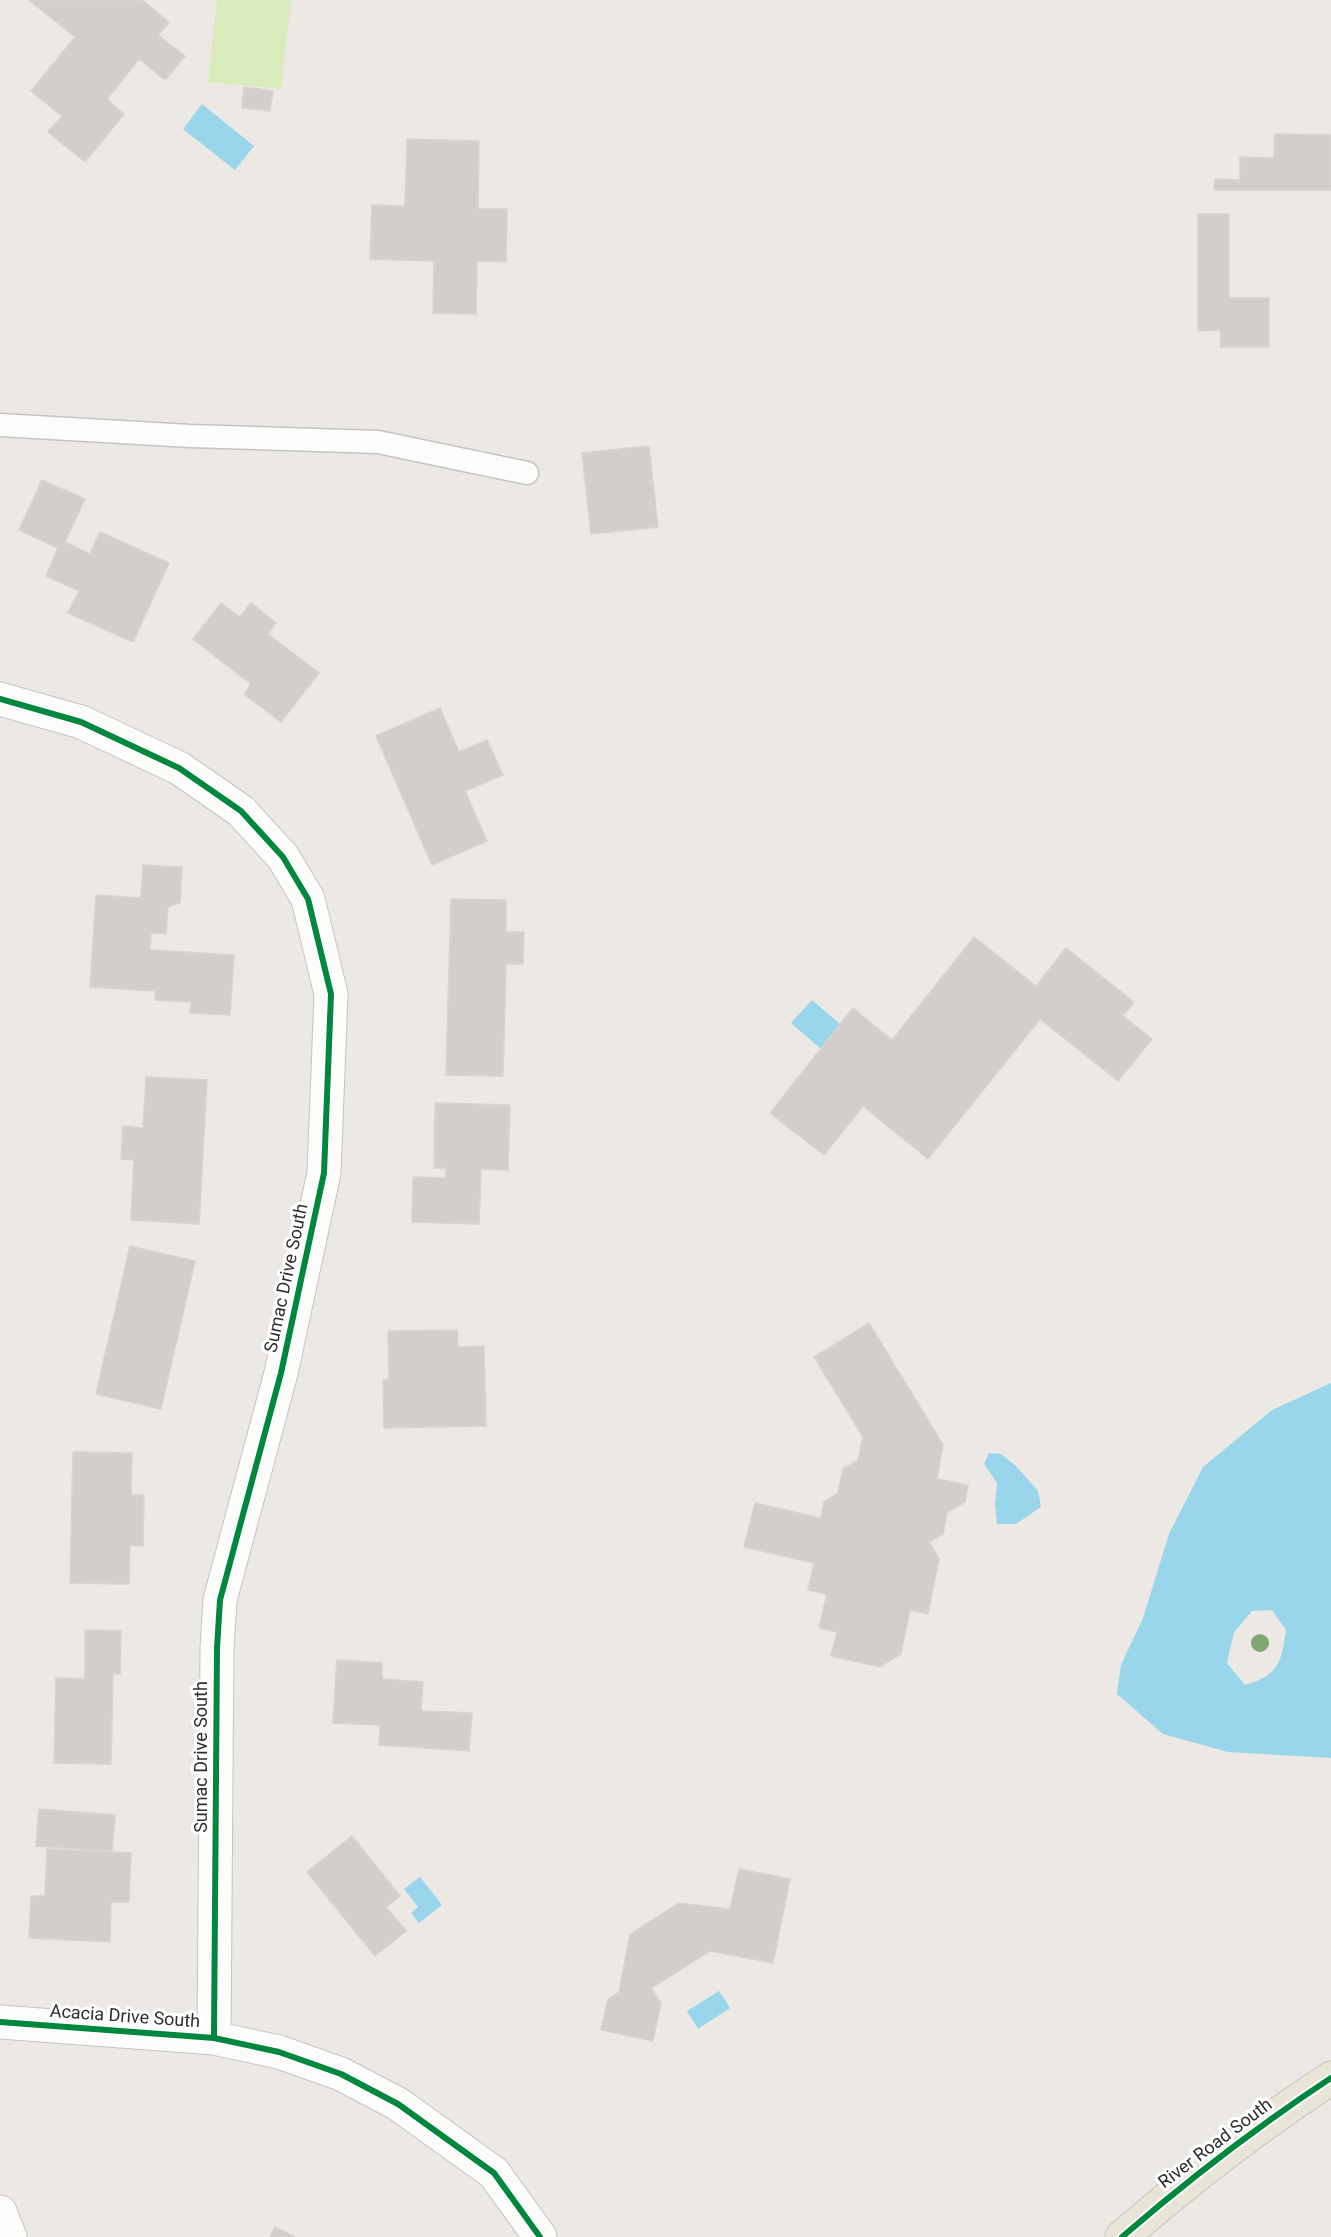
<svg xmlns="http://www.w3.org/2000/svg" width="1331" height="2237" font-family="Roboto,sans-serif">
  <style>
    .pitch { fill: #d9eabb }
    .water { fill: #99d6ec; fill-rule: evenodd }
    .building { fill: #d1cecb; stroke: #d7d4d0; stroke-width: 1.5 }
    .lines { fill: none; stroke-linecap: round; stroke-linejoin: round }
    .service-casing { stroke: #c5c4c5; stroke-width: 25 }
    .minor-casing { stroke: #c5c4c5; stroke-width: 35 }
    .tertiary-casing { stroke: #c5c4c5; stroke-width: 35 }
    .primary-casing { stroke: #c6c5c4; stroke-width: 35 }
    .service { stroke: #fcfcfb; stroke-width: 22 }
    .minor { stroke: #fcfcfb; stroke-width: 33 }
    .tertiary { stroke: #fcfcfb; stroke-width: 33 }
    .primary { stroke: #e8e4d6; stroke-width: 33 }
    .cycleway-casing { stroke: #fff; stroke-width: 10 }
    .cycleway { stroke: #00873e; stroke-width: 6 }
    .tree { fill: #82a575 }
    .labels { text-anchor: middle; stroke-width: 6; stroke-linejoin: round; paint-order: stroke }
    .street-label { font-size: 18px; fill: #2e2e2e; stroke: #fff }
  </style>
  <rect width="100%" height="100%" fill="#ece8e4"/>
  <polygon class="pitch" points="217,0 291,0 281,89 208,82"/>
  <g class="water">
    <polygon points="202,104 254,146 235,170 183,129"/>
    <polygon points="812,1000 840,1024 821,1049 791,1023"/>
    <path d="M1331,1383V1758L1228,1752L1163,1734L1117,1694L1121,1665L1143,1618L1169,1534L1203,1467L1272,1410ZM1272,1610L1286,1630C1281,1663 1279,1675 1245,1685L1227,1663L1234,1632L1252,1611Z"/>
    <polygon points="989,1453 1001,1454 1016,1466 1038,1491 1041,1507 1016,1524 997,1524 995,1504 997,1483 984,1464"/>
    <polygon points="420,1877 442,1905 419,1923 411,1913 418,1907 404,1889"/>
    <polygon points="719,1991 730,2008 698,2029 687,2011"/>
  </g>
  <g class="building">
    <polygon points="29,0 142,0 169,22 158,35 185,56 165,80 139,59 107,99 124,114 85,162 48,132 62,116 31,91 75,37"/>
    <polygon points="244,87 273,91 270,111 242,108"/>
    <polygon points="1275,134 1331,135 1331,190 1214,190 1215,179 1240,180 1240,157 1274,158"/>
    <polygon points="407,139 479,141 478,209 507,209 506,262 477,261 476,314 433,313 434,261 370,259 372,205 405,206"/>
    <polygon points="1198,214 1229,214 1229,298 1269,298 1269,347 1221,347 1220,330 1198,331"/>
    <polygon points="649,446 658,527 591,534 582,453"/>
    <polygon points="42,480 85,499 65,542 90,554 100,532 169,563 133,642 68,613 79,591 46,576 58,548 19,530"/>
    <polygon points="221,603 240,617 251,603 276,623 268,634 319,673 281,722 244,694 251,684 193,639"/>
    <polygon points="440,708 459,752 487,740 503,775 465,791 487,841 432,865 376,736"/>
    <polygon points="143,865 182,867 180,903 168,907 166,934 151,933 150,950 234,955 230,1015 190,1013 191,1002 155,1000 155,991 90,987 96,895 141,898"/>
    <polygon points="451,899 506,900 506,932 524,932 523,964 506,964 503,1076 446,1075"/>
    <polygon points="974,937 1036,986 1066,948 1134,1002 1123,1016 1152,1039 1118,1081 1040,1019 928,1159 863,1106 824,1155 770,1113 853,1008 892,1040"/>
    <polygon points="146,1077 207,1080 199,1224 131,1220 134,1160 121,1159 123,1126 143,1128"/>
    <polygon points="435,1103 510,1105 508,1170 481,1169 479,1224 412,1222 413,1177 446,1178 446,1168 434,1168"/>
    <polygon points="130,1246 195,1261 161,1409 96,1394"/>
    <polygon points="869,1323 943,1445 937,1479 968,1485 965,1502 947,1512 943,1534 929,1542 939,1559 928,1614 910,1610 901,1654 880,1667 831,1656 837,1632 819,1628 827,1594 808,1590 814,1563 744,1547 755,1503 821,1518 824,1502 838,1493 843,1469 858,1460 863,1437 814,1357"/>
    <polygon points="457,1330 458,1347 484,1346 486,1426 384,1428 383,1380 389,1379 388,1331"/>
    <polygon points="73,1452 132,1453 131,1495 144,1495 143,1546 130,1545 129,1584 70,1583"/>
    <polygon points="85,1630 121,1631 120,1674 113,1674 111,1764 54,1763 56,1678 85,1679"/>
    <polygon points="337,1660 382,1663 382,1679 423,1682 421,1711 472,1713 469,1751 379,1745 380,1725 333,1723"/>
    <polygon points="39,1809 115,1815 112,1851 36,1846"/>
    <polygon points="352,1836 400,1896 386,1907 406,1931 375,1956 307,1872"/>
    <polygon points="47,1849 131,1853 129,1902 111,1902 110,1942 29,1938 31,1896 45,1896"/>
    <polygon points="739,1869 790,1879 773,1963 710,1951 651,1988 661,2003 653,2041 601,2030 608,1999 619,1992 630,1934 679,1903 730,1909"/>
    <polygon points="275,2227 295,2237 270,2237"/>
  </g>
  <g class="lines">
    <defs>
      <polyline id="service" points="0,425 190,436 378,442 527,473"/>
      <g id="minor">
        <polyline points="0,699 81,722 179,768 241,811 283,857 308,899 331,994 324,1173 281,1373 220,1600 217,1648 214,2038"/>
        <polyline points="0,2212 10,2237"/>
      </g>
      <polyline id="tertiary" points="0,2022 214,2038 279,2052 341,2074 398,2104 494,2173 540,2237"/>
      <path id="primary" d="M1122,2237C1188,2180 1258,2126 1331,2078"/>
    </defs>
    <use href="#service" class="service-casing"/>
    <use href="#minor" class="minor-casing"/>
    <use href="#tertiary" class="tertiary-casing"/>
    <use href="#primary" class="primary-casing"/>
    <use href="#service" class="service"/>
    <use href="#minor" class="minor"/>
    <use href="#tertiary" class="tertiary"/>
    <use href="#primary" class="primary"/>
    <defs>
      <g id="cycleway">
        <polyline points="0,699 81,722 179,768 241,811 283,857 308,899 331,994 324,1173 281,1373 220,1600 217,1648 214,2038"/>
        <polyline points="0,2022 214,2038 279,2052 341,2074 398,2104 494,2173 540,2237"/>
        <path d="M1122,2237C1188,2180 1258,2126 1331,2078"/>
      </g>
    </defs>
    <use href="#cycleway" class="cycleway-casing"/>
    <use href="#cycleway" class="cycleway"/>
  </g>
  <circle class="tree" cx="1260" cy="1643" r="9"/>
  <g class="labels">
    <g class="street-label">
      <text transform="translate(286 1278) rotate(-78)" y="6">Sumac Drive South</text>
      <text transform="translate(201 1757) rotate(-90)" y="6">Sumac Drive South</text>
      <text transform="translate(125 2016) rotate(4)" y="6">Acacia Drive South</text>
      <text transform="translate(1215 2143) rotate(-37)" y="6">River Road South</text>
    </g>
  </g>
</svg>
